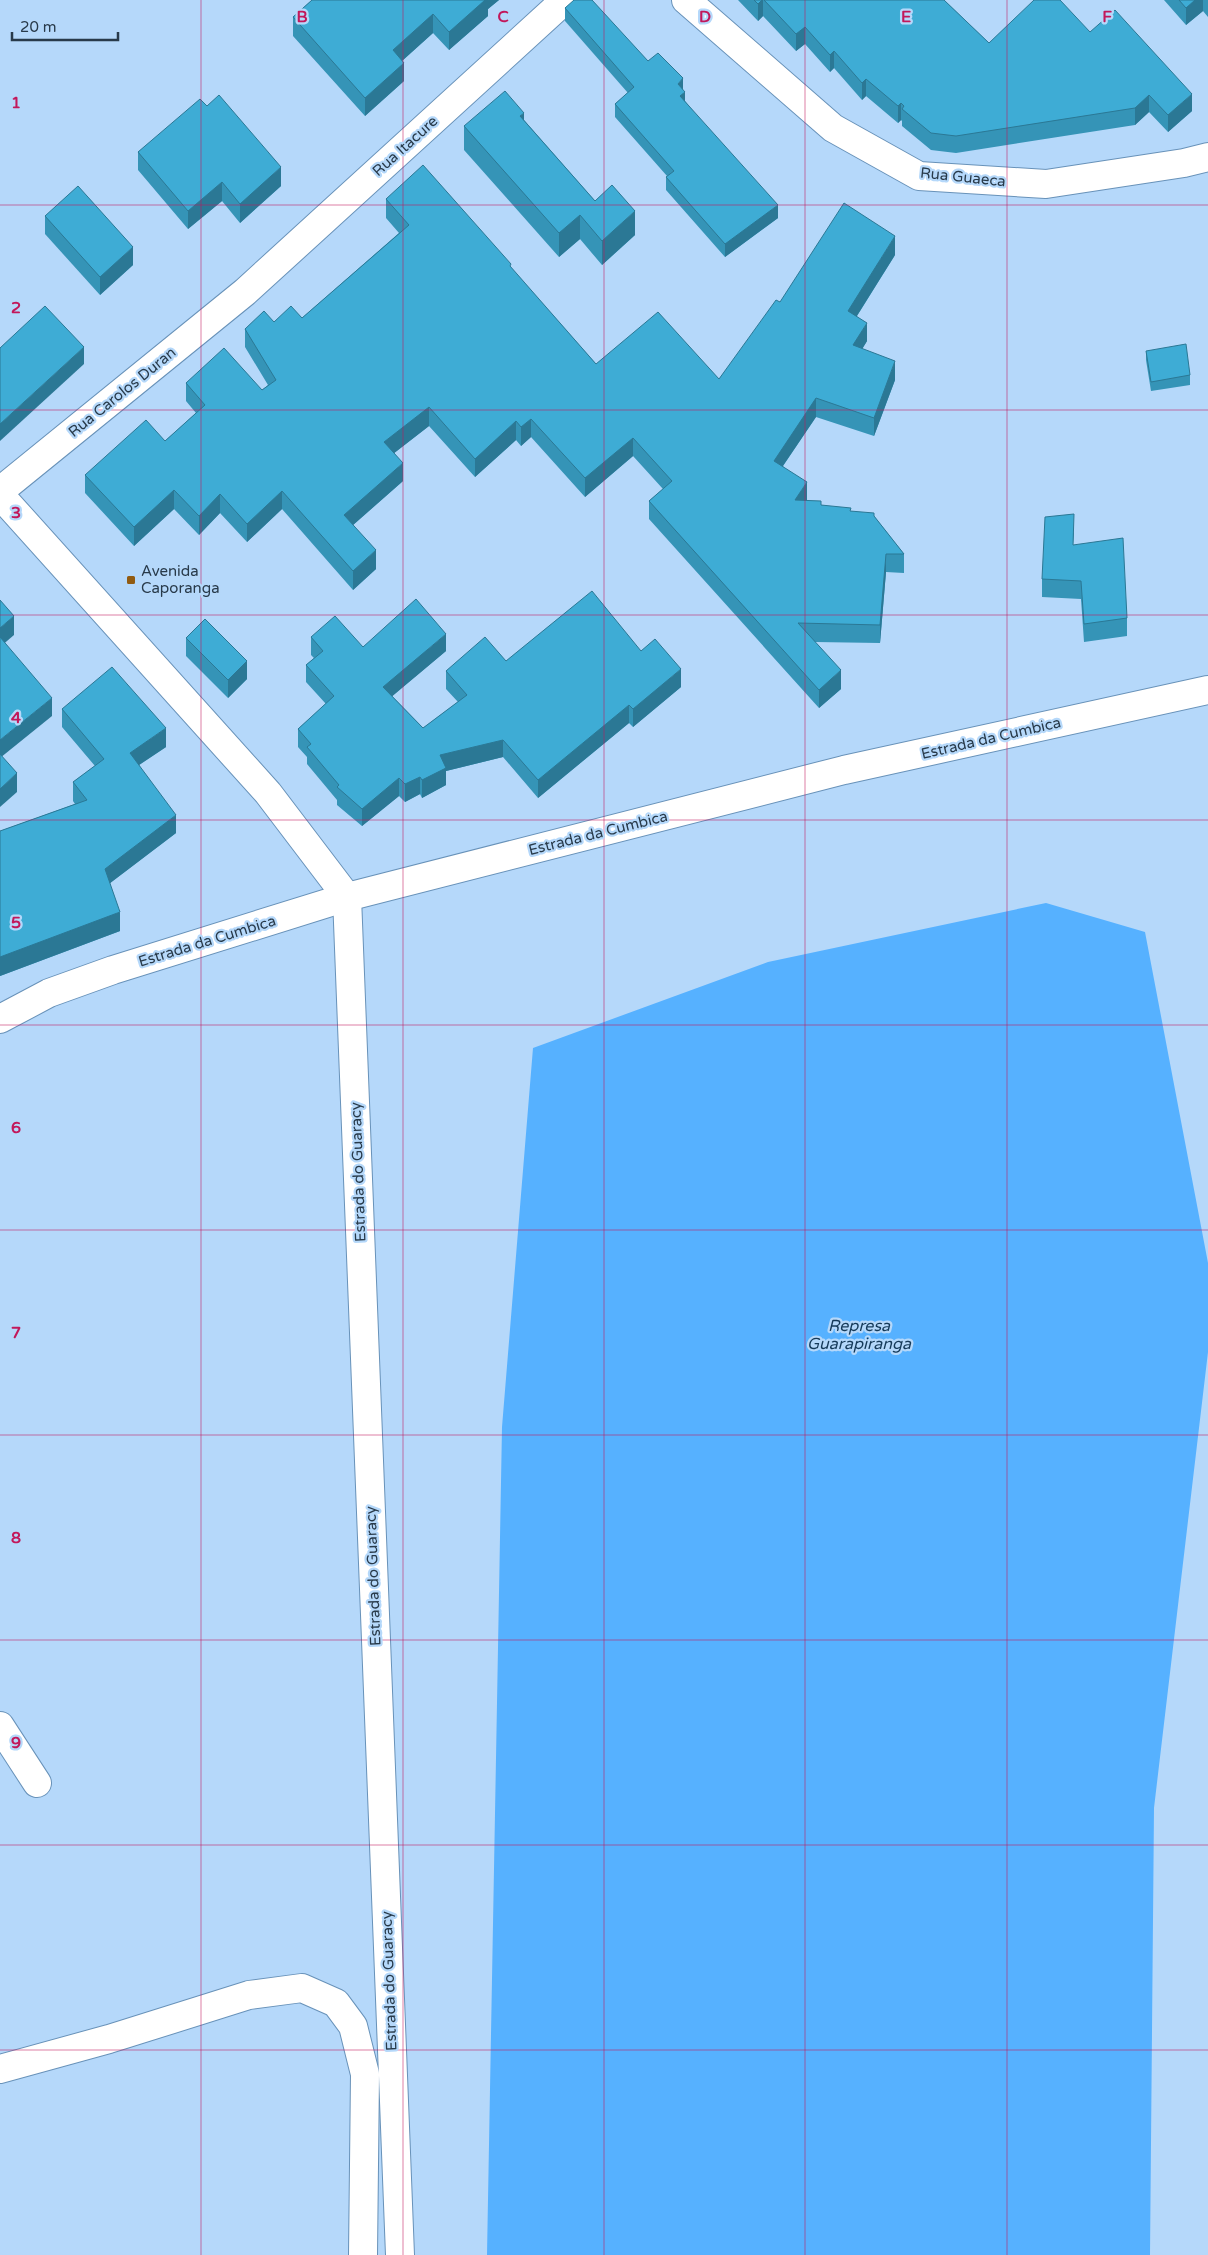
<svg xmlns="http://www.w3.org/2000/svg" width="1208" height="2255" font-family="'Varela Round',sans-serif">
  <style>
    .water { fill: #56b1ff }
    .lines { fill: none; stroke-linecap: round; stroke-linejoin: round }
    .minor-casing { stroke: #6892b9; stroke-width: 30 }
    .minor { stroke: #fff; stroke-width: 28 }
    .wall { fill: #3594b7 }
    .shaded-wall { fill: #2b7895 }
    .building { fill: #3eacd5; stroke: #2b7895 }
    .grid { fill: none; stroke: #c2185b; stroke-width: 1; stroke-opacity: 0.55 }
    .poi-dot { fill: #915b11; stroke: #b5d8fa; stroke-width: 2 }
    .labels { text-anchor: middle; stroke-width: 4.5; stroke-linejoin: round; paint-order: stroke }
    .street-label { font-size: 15px; fill: #283a4a; stroke: #b5d8fa }
    .poi-label { font-size: 15px; fill: #283a4a; stroke: #b5d8fa; text-anchor: start }
    .water-label { font-size: 16px; font-style: italic; fill: #153a59; stroke: #b5d8fa }
    .grid-label { font-size: 16px; text-anchor: middle; font-weight: bold; fill: #c2185b; stroke: #b5d8fa; stroke-width: 4.5; stroke-linejoin: round; paint-order: stroke }
  </style>
  <rect width="100%" height="100%" fill="#b5d8fa"/>
  <polygon class="water" points="1046,903 1145,932 1208,1263 1208,1352 1154,1808 1150,2255 487,2255 502,1427 533,1048 768,962"/>
  <g class="lines">
    <defs>
      <g id="minor">
        <polyline points="686,0 833,128 919,176 1046,184 1184,163 1208,157"/>
        <polyline points="0,491 245,292 565,0"/>
        <polyline points="0,495 268,793 347,897"/>
        <polyline points="347,897 400,2255"/>
        <polyline points="0,1019 49,993 113,970 347,897 844,770 1208,690"/>
        <polyline points="0,1726 37,1783"/>
        <polyline points="0,2069 109,2039 249,1995 302,1988 336,2003 353,2026 365,2074 363,2255"/>
      </g>
    </defs>
    <use href="#minor" class="minor-casing"/>
    <use href="#minor" class="minor"/>
  </g>
  <g class="wall">
    <polygon points="312,0 499,0 488,9 488,16 449,50 433,33 402,61 404,81 365,116 293,36 293,17"/>
    <polygon points="738,0 944,0 989,43 1090,32 1192,111 1168,132 1149,112 1135,125 956,153 931,150 902,126 902,121 901,120 898,123 866,96 862,100 834,68 830,72 805,44 796,51 763,16 758,21"/>
    <polygon points="1164,0 1208,0 1208,17 1203,11 1186,25"/>
    <polygon points="565,8 648,61 683,91 685,101 778,218 725,257 666,190 666,177 667,176 615,117 615,104 628,93 565,21"/>
    <polygon points="207,106 281,186 240,223 222,201 188,229 138,170 138,152"/>
    <polygon points="524,120 595,201 635,235 602,265 580,239 559,257 464,150 464,126"/>
    <polygon points="386,199 511,268 596,364 719,379 780,302 895,255 857,316 867,341 862,349 895,380 874,436 816,417 783,466 807,501 821,505 874,516 904,554 904,573 886,572 880,643 815,642 841,689 819,708 649,519 649,501 663,489 633,456 585,497 531,437 521,446 516,440 475,477 429,426 394,453 403,481 353,525 376,569 353,590 282,509 247,542 220,513 199,535 174,509 134,546 85,493 85,475 165,441 196,413 186,401 186,383 262,390 268,385 245,347 245,329 274,322 302,318 399,233 386,218"/>
    <polygon points="45,216 133,265 100,295 45,234"/>
    <polygon points="1146,351 1190,375 1190,385 1151,391 1146,360"/>
    <polygon points="1074,532 1073,545 1127,618 1127,636 1084,642 1081,599 1042,597 1042,579"/>
    <polygon points="311,637 363,647 446,651 392,696 423,728 458,702 446,689 446,671 506,661 641,651 681,687 633,727 629,723 538,798 503,757 446,771 446,785 422,798 420,794 405,802 399,796 362,826 337,805 337,800 307,764 307,757 298,747 298,729 326,704 306,682 306,665 314,658 311,655"/>
    <polygon points="186,638 247,679 228,698 186,656"/>
    <polygon points="62,709 166,747 139,765 176,833 110,883 120,931 0,976 0,831 75,804 73,801 73,782 95,766 62,727"/>
  </g>
  <g class="shaded-wall">
    <polygon points="485,0 499,0 488,9 488,16 449,50 449,32"/>
    <polygon points="762,0 763,0 763,16 758,21 758,4"/>
    <polygon points="1195,0 1203,0 1203,11 1186,25 1186,8"/>
    <polygon points="433,14 433,33 393,69 393,50"/>
    <polygon points="805,27 805,44 796,51 796,34"/>
    <polygon points="834,51 834,68 830,72 830,55"/>
    <polygon points="404,63 404,81 365,116 365,98"/>
    <polygon points="683,78 683,91 678,84"/>
    <polygon points="866,79 866,96 862,100 862,83"/>
    <polygon points="685,92 685,105 680,96"/>
    <polygon points="1192,94 1192,111 1168,132 1168,115"/>
    <polygon points="1149,95 1149,112 1135,125 1135,108"/>
    <polygon points="901,103 901,120 898,123 898,106"/>
    <polygon points="524,113 524,137 520,116"/>
    <polygon points="281,167 281,186 240,223 240,204"/>
    <polygon points="222,182 222,201 188,229 188,211"/>
    <polygon points="778,205 778,218 725,257 725,244"/>
    <polygon points="635,211 635,235 602,265 602,241"/>
    <polygon points="580,215 580,239 559,257 559,233"/>
    <polygon points="895,236 895,255 848,330 848,311"/>
    <polygon points="133,247 133,265 100,295 100,277"/>
    <polygon points="867,323 867,341 853,364 853,345"/>
    <polygon points="84,347 84,364 0,441 0,424"/>
    <polygon points="895,361 895,380 874,436 874,418"/>
    <polygon points="816,398 816,417 774,479 774,461"/>
    <polygon points="429,407 429,426 384,461 384,442"/>
    <polygon points="531,419 531,437 521,446 521,427"/>
    <polygon points="516,421 516,440 475,477 475,459"/>
    <polygon points="633,438 633,456 585,497 585,478"/>
    <polygon points="403,463 403,481 344,533 344,515"/>
    <polygon points="807,482 807,501 795,500"/>
    <polygon points="174,490 174,509 134,546 134,527"/>
    <polygon points="282,491 282,509 247,542 247,524"/>
    <polygon points="220,494 220,513 199,535 199,516"/>
    <polygon points="376,550 376,569 353,590 353,571"/>
    <polygon points="886,554 886,572 880,643 880,625"/>
    <polygon points="14,616 14,635 0,647 0,628"/>
    <polygon points="446,634 446,651 383,704 383,687"/>
    <polygon points="247,661 247,679 228,698 228,680"/>
    <polygon points="681,669 681,687 633,727 633,709"/>
    <polygon points="841,670 841,689 819,708 819,690"/>
    <polygon points="52,698 52,716 0,758 0,740"/>
    <polygon points="629,705 629,723 538,798 538,780"/>
    <polygon points="166,728 166,747 130,771 130,753"/>
    <polygon points="503,740 503,757 446,771 446,785 422,798 422,780 440,755"/>
    <polygon points="17,773 17,792 0,807 0,789"/>
    <polygon points="420,777 420,794 405,802 405,784"/>
    <polygon points="399,778 399,796 362,826 362,809"/>
    <polygon points="176,815 176,833 105,887 105,869"/>
    <polygon points="120,912 120,931 0,976 0,957"/>
  </g>
  <g class="building">
    <polygon points="312,0 485,0 449,32 433,14 393,50 404,63 365,98 293,17"/>
    <polygon points="574,0 592,0 648,61 658,53 683,78 678,84 685,92 680,96 778,205 725,244 666,177 674,171 615,104 634,87 565,8"/>
    <polygon points="754,0 762,0 758,4"/>
    <polygon points="764,0 944,0 989,43 1034,0 1060,0 1090,32 1115,10 1192,94 1168,115 1149,95 1135,108 956,136 931,133 902,109 904,106 901,103 898,106 866,79 862,83 834,51 830,55 805,27 796,34"/>
    <polygon points="1179,0 1195,0 1186,8"/>
    <polygon points="505,91 524,113 520,116 595,201 612,185 635,211 602,241 580,215 559,233 464,126"/>
    <polygon points="219,95 281,167 240,204 222,182 188,211 138,152 200,99 207,106"/>
    <polygon points="423,165 511,264 510,266 596,364 658,312 719,379 776,300 780,302 844,203 895,236 848,311 867,323 853,345 895,361 874,418 816,398 774,461 807,482 795,500 821,501 821,505 851,508 850,511 874,513 874,516 904,554 886,554 880,625 798,623 841,670 819,690 649,501 672,481 633,438 585,478 531,419 521,427 516,421 475,459 429,407 384,442 403,463 344,515 376,550 353,571 282,491 247,524 220,494 199,516 174,490 134,527 85,475 146,420 165,441 205,405 186,383 224,348 262,390 276,380 245,329 264,311 274,322 291,306 302,318 409,225 386,199"/>
    <polygon points="78,186 133,247 100,277 45,216"/>
    <polygon points="45,306 84,347 0,424 0,348"/>
    <polygon points="1186,344 1190,375 1151,382 1146,351"/>
    <polygon points="1074,514 1073,545 1123,538 1127,618 1084,624 1081,581 1042,579 1045,517"/>
    <polygon points="592,591 641,651 655,639 681,669 633,709 629,705 538,780 503,740 440,755 446,768 422,780 420,777 405,784 399,778 362,809 337,787 339,785 307,747 311,744 298,729 334,696 306,665 323,651 311,637 335,616 363,647 416,599 446,634 383,687 423,728 467,695 446,671 485,637 506,661"/>
    <polygon points="0,600 14,616 0,628"/>
    <polygon points="205,619 247,661 228,680 186,638"/>
    <polygon points="0,637 52,698 0,740"/>
    <polygon points="112,667 166,728 130,753 176,815 105,869 120,912 0,957 0,831 87,800 73,782 104,759 62,709"/>
    <polygon points="0,754 17,773 0,789"/>
  </g>
  <path class="grid" d="M201,0V2255M403,0V2255M604,0V2255M805,0V2255M1007,0V2255M0,205H1208M0,410H1208M0,615H1208M0,820H1208M0,1025H1208M0,1230H1208M0,1435H1208M0,1640H1208M0,1845H1208M0,2050H1208"/>
  <rect class="poi-dot" x="126" y="575" width="10" height="10" rx="2.5"/>
  <g class="labels">
    <g class="street-label">
      <text transform="translate(405 146) rotate(-42)" y="5">Rua Itacure</text>
      <text transform="translate(963 177) rotate(6)" y="5">Rua Guaeca</text>
      <text transform="translate(122 392) rotate(-39)" y="5">Rua Carolos Duran</text>
      <text transform="translate(991 738) rotate(-13)" y="5">Estrada da Cumbica</text>
      <text transform="translate(598 833) rotate(-14)" y="5">Estrada da Cumbica</text>
      <text transform="translate(207 941) rotate(-17)" y="5">Estrada da Cumbica</text>
      <text transform="translate(358 1172) rotate(-92)" y="5">Estrada do Guaracy</text>
      <text transform="translate(373 1576) rotate(-92)" y="5">Estrada do Guaracy</text>
      <text transform="translate(389 1981) rotate(-92)" y="5">Estrada do Guaracy</text>
    </g>
    <g class="poi-label">
      <text x="141" y="576">Avenida<tspan x="141" dy="17">Caporanga</tspan></text>
    </g>
    <g class="water-label">
      <text x="859" y="1331">Represa<tspan x="859" dy="18">Guarapiranga</tspan></text>
    </g>
  </g>
  <g class="grid-label">
    <text x="302" y="22">B</text>
    <text x="503" y="22">C</text>
    <text x="705" y="22">D</text>
    <text x="906" y="22">E</text>
    <text x="1107" y="22">F</text>
    <text x="16" y="108">1</text>
    <text x="16" y="313">2</text>
    <text x="16" y="518">3</text>
    <text x="16" y="723">4</text>
    <text x="16" y="928">5</text>
    <text x="16" y="1133">6</text>
    <text x="16" y="1338">7</text>
    <text x="16" y="1543">8</text>
    <text x="16" y="1748">9</text>
  </g>
  <path d="M12 32v8h106v-8" fill="none" stroke="#283a4a" stroke-width="2.5"/>
  <text x="20" y="32" font-size="15" fill="#283a4a" stroke="#b5d8fa" stroke-width="4" paint-order="stroke">20 m</text>
</svg>
